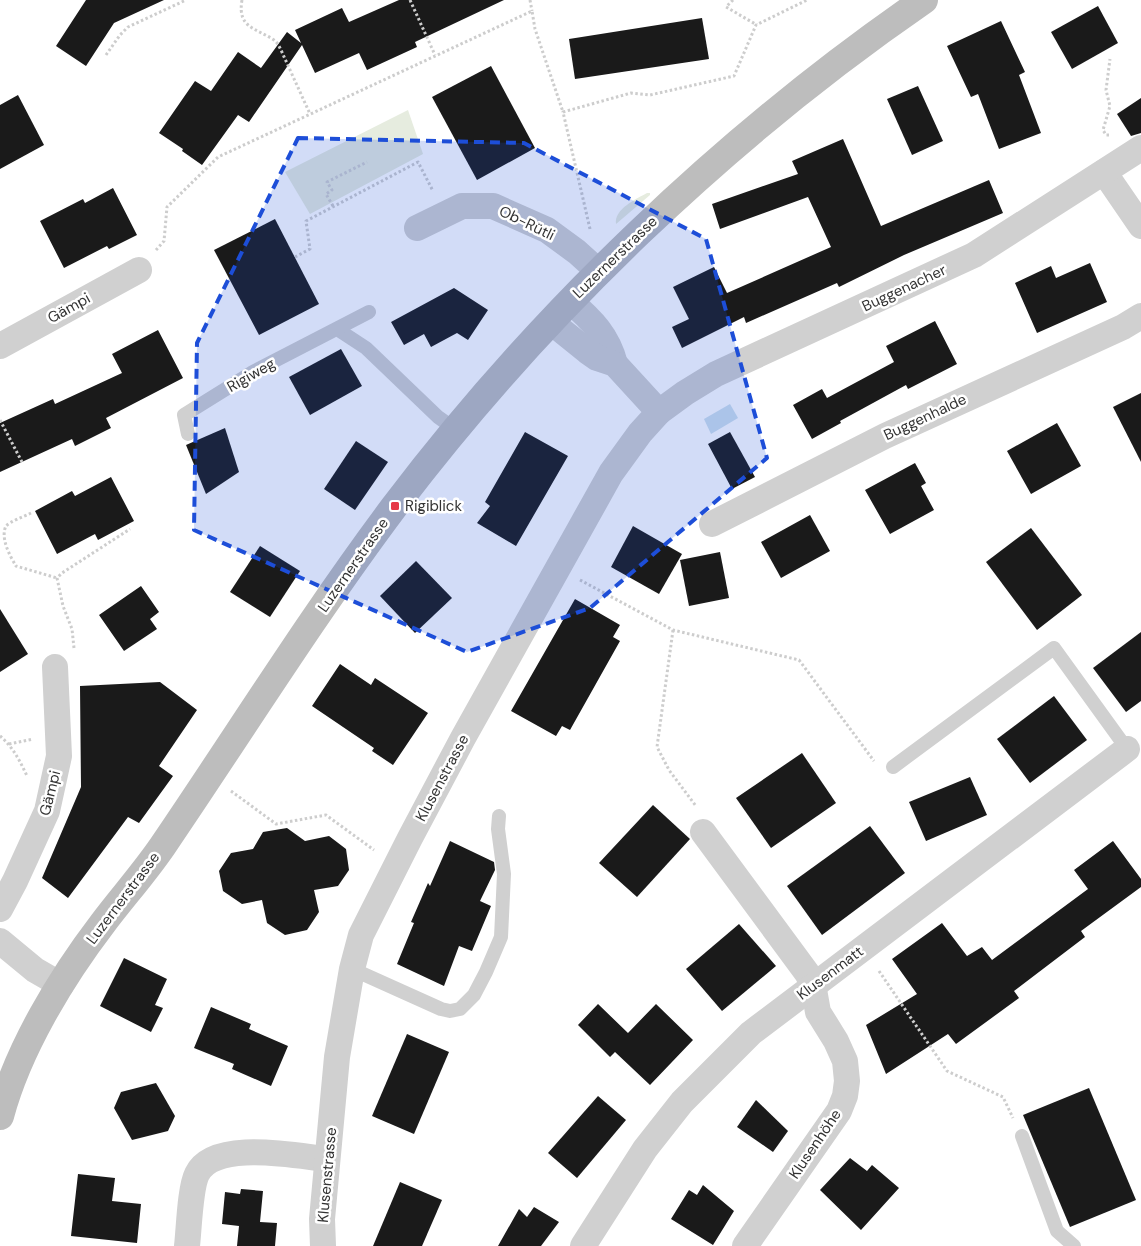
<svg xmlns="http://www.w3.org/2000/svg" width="1141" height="1246" font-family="'DM Sans',sans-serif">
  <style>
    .green { fill: #e6ecdf }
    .water { fill: #cfe2ee }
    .building { fill: #1a1a1a }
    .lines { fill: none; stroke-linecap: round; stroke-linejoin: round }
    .path { stroke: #cdcdcd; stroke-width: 3; stroke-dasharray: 2.5 2.5; stroke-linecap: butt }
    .lane { stroke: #d0d0d0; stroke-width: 14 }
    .street { stroke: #d0d0d0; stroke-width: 26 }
    .secondary { stroke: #bdbdbd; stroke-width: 28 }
    .marked { fill: #1d4ed8; fill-opacity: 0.2; stroke: #1d4ed8; stroke-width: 4; stroke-dasharray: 10 6; stroke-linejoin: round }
    .poi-dot { fill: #e63946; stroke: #fff; stroke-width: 2 }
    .labels { text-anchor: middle; stroke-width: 5; stroke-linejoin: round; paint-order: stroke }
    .street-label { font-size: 15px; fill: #333; stroke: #fff }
    .poi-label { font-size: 15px; fill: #333; stroke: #fff; text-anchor: start }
  </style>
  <rect width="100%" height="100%" fill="#fff"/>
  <g class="green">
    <polygon points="408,110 423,154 310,214 285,172"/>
    <path d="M647,193H650V195L616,224C614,209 636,199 647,193Z"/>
  </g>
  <polygon class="water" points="730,404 738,418 711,434 704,419"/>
  <g class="building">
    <polygon points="86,0 164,0 114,23 86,66 56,46"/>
    <polygon points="399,0 504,0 415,42 417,47 367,70 359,53 315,73 302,45 249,122 238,115 202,165 182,151 183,149 159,133 195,81 211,91 238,52 261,68 287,32 301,43 295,30 342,8 349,22"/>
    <polygon points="1098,6 1118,43 1072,69 1051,32"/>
    <polygon points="702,18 709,59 575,79 569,39"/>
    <polygon points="1001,21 1025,72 1019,75 1041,133 999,149 978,94 971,97 947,46"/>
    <polygon points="491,66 535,148 477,180 432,97"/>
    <polygon points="918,86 943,141 912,155 887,99"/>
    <polygon points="18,95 44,145 0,169 0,105"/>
    <polygon points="1141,98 1141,133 1131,136 1117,114"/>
    <polygon points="843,139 881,226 989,180 1003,213 904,255 839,287 837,283 746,323 744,317 682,348 672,327 689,319 673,287 714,267 727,293 831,247 808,197 720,229 712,204 798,174 792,161"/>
    <polygon points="113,188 137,235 109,249 107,246 64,268 40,221 83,199 85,203"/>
    <polygon points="275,219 319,304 259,335 214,250"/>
    <polygon points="1090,263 1107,302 1037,333 1015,283 1051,266 1056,278"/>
    <polygon points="454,288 488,310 468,340 457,333 431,347 424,334 404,345 391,322"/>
    <polygon points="935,321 957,364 908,389 906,385 840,421 841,423 812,439 793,405 822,389 827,398 894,362 886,346"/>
    <polygon points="158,330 183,378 106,418 111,428 75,446 72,439 0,472 0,423 53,399 55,404 122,373 112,354"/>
    <polygon points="341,349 362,386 310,415 289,377"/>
    <polygon points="1141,393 1141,462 1113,407"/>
    <polygon points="1057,423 1081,466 1031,494 1007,451"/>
    <polygon points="225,428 239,472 206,494 186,445"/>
    <polygon points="525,432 568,456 516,546 477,523 490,506 485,502"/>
    <polygon points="730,432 755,477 732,489 708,444"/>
    <polygon points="356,441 388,462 355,510 324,489"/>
    <polygon points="915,463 926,483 921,486 934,510 890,534 865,490"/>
    <polygon points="111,477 134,521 98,540 95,534 57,554 35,511 72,491 75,496"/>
    <polygon points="810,515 830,551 781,578 761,542"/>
    <polygon points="633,526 682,554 659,594 611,567"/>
    <polygon points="1031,528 1082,595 1037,630 986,562"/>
    <polygon points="260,546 300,571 270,617 230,592"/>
    <polygon points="720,552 729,598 689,606 680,560"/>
    <polygon points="416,561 452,598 415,633 380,596"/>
    <polygon points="141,586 159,612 150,619 157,629 124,651 99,615"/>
    <polygon points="575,599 620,625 613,637 620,641 570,730 562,726 556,736 511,711"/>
    <polygon points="0,609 28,654 0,672"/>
    <polygon points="1141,632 1141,701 1126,712 1093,668"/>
    <polygon points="340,664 371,685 375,678 428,713 393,765 372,751 374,748 312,706"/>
    <polygon points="160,682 197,710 159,766 173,776 139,823 128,817 68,898 42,878 81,787 80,686"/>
    <polygon points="1054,696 1087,740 1030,783 997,739"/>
    <polygon points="802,753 836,803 771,848 736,798"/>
    <polygon points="970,777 987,815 926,841 909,802"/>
    <polygon points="653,805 690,839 637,897 599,863"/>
    <polygon points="870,826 905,873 822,935 787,886"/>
    <polygon points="287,828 305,841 329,836 346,849 349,870 338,886 314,890 319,912 307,930 285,935 267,923 262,900 242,904 223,891 219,871 231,853 253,849 263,832"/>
    <polygon points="450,841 494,862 495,870 480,901 491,906 472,951 459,946 444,986 397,964 414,923 411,922 428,883 430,886"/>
    <polygon points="1113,841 1141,879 1141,887 1081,931 1085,937 1014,991 1019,998 956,1044 948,1034 886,1074 866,1025 917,994 892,959 942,923 967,956 982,947 992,960 1088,889 1074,870"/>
    <polygon points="739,924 776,966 722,1011 686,969"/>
    <polygon points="124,958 167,979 155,1005 163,1008 151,1032 100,1006"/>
    <polygon points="598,1004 628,1033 656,1004 693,1040 650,1085 615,1052 610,1057 578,1025"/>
    <polygon points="211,1007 251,1024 249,1029 288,1046 271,1086 232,1069 234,1064 194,1048"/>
    <polygon points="407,1034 449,1052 414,1134 372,1116"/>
    <polygon points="156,1083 175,1116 168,1131 132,1140 114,1108 121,1092"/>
    <polygon points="1089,1088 1136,1200 1070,1227 1023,1115"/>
    <polygon points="598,1096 626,1120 577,1178 548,1153"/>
    <polygon points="756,1100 788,1131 773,1152 737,1127"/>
    <polygon points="850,1158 867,1171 872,1165 899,1188 861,1230 820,1190"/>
    <polygon points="78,1174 115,1178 112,1201 141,1204 137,1243 71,1236"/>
    <polygon points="400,1182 442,1200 422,1246 373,1246"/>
    <polygon points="703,1185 734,1211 713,1245 671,1219 689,1190 697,1195"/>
    <polygon points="241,1189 263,1191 260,1222 277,1223 275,1246 237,1246 239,1226 222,1224 225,1192 240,1194"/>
    <polygon points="534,1207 559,1222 541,1246 498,1246 519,1209 527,1217"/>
  </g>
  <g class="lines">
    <g class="path">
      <path d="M242,0C237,28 256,28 274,40C277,42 279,46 281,50L310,114"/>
      <polyline points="410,0 435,55"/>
      <polyline points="530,0 532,11"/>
      <polyline points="733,0 726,7 757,25"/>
      <polyline points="106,55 120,35 128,27 186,0"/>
      <polyline points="1109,135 1106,135 1103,130 1110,106 1106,90 1110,59"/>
      <polyline points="333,206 326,194 332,190 327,182 367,162"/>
      <polyline points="590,229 563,112 631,93 650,95 734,76 756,25 807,0"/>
      <polyline points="156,250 164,241 167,207 218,157 532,11 535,29 563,112"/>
      <polyline points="295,257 310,249 306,221 418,162 433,191"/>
      <polyline points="0,420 22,462"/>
      <path d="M31,513C23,517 11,521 6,526C0,538 10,556 16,566L57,578"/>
      <polyline points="580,580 673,630 799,660 874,761"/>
      <polyline points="673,630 657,747 669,770 696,806"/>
      <polyline points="74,648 72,629 63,606 57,578 62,573 130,529"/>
      <path d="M0,736C13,747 20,761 27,776"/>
      <polyline points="9,744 33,739"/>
      <polyline points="231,791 276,824 326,815 374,850"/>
      <polyline points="879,971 947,1071 1003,1097 1013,1118"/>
    </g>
    <g class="lane">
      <polyline points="337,329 366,348 438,417 455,429"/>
      <polyline points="188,434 184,415 253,372 369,312"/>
      <polyline points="893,767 1054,648 1127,749"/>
      <polyline points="352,969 441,1009 450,1011 460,1009 474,995 486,972 501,937 504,874 498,829 499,816"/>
      <polyline points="1022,1136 1057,1231 1074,1246"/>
    </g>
    <g class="street">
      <polyline points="1104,172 1141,226"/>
      <polyline points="417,228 462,206 493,206 547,230 577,252 599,272"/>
      <path d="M570,301C592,320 608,336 615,364"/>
      <polyline points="0,346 139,270"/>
      <polyline points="659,412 685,393 716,374 974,255 1141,148"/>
      <polyline points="712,524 885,436 1123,327 1141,316"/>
      <polyline points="703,832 807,973 813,984 818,1012 836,1041 845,1061 847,1081 845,1096 839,1111 745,1246"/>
      <polyline points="0,909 15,881 47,811 59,756 55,667"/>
      <polyline points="0,941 35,970 61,985"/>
      <path d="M187,1246C189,1229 190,1188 197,1174C214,1139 296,1156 327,1159"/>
      <polyline points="323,1246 322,1219 337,1057 352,969 361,935 410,838 463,738 611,473 640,433 659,412 615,364 597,358 587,351 551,322"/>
      <polyline points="583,1246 645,1149 682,1102 751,1033 1127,749"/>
    </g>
    <path class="secondary" d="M0,1116C18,1049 61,978 103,923C124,895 147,870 166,841C242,729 313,615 394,507C540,314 725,137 924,0"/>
  </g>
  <path class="marked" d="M298,138L524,143L706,239L767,458L590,608L467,652L194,530L197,343Z"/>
  <rect class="poi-dot" x="390" y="501" width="10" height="10" rx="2.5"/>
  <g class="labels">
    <g class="street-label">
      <text transform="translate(527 223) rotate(26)" y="5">Ob-Rütli</text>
      <text transform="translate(615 257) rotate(-44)" y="5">Luzernerstrasse</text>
      <text transform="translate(904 288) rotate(-25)" y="5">Buggenacher</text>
      <text transform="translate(69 308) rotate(-29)" y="5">Gämpi</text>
      <text transform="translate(251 375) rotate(-30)" y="5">Rigiweg</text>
      <text transform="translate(925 417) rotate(-25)" y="5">Buggenhalde</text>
      <text transform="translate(353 565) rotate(-55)" y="5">Luzernerstrasse</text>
      <text transform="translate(442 778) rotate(-62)" y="5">Klusenstrasse</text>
      <text transform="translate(50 793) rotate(-76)" y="5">Gämpi</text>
      <text transform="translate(123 898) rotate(-53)" y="5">Luzernerstrasse</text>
      <text transform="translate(830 973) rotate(-37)" y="5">Klusenmatt</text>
      <text transform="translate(815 1144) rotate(-56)" y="5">Klusenhöhe</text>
      <text transform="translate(327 1175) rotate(-85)" y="5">Klusenstrasse</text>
    </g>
    <g class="poi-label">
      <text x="405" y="511">Rigiblick</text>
    </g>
  </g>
</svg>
